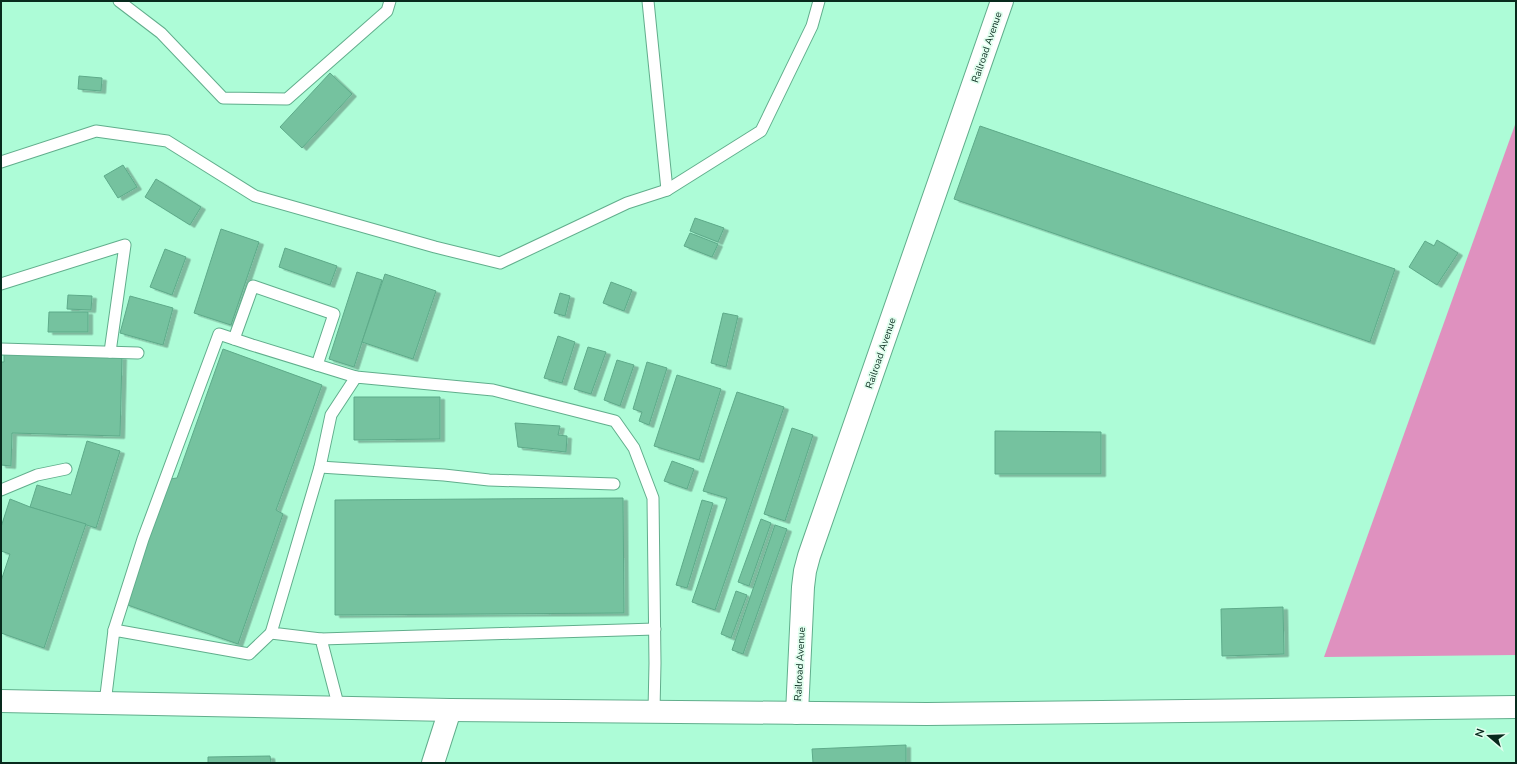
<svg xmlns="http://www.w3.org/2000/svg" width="1517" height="764" font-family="'Nunito Sans',sans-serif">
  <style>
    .forest { fill: #df91bf }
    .building { fill: #75c29f; stroke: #5daa89; filter: url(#shadow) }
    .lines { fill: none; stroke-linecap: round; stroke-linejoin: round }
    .lane-casing { stroke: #61ae8c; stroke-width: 13 }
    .street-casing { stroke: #61ae8c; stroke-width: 24 }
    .secondary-casing { stroke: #61ae8c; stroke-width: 24 }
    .lane { stroke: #fff; stroke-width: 11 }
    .street { stroke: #fff; stroke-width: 22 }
    .secondary { stroke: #fff; stroke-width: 22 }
    .labels { text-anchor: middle; stroke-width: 3.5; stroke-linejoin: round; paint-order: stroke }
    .street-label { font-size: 10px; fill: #082a1d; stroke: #e0feee }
  </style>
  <defs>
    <filter id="shadow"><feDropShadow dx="4.5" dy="2.5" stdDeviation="0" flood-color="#0004"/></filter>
  </defs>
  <rect width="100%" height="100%" fill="#adfcd7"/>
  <polygon class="forest" points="1516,122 1516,655 1324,657"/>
  <g class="building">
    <polygon points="330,73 352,94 302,148 280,127"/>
    <polygon points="79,76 102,78 101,91 78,89"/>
    <polygon points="980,126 1395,269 1370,342 954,199"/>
    <polygon points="123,165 137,187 118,198 104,176"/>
    <polygon points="156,179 201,207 190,225 145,197"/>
    <polygon points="695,218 724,228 718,242 690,231"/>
    <polygon points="221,229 259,242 231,325 194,313"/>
    <polygon points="690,233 718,244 712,257 684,246"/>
    <polygon points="1437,240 1458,253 1437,285 1409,267 1425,241 1434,246"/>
    <polygon points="285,248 337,266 330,285 279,267"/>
    <polygon points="165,249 186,257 172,295 150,287"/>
    <polygon points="357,272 382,280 354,367 329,359"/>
    <polygon points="385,274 436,291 413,359 362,342"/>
    <polygon points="611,282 632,290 624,311 603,303"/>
    <polygon points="560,293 570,296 565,316 554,313"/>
    <polygon points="68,295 92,296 91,310 67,309"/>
    <polygon points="130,296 173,308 163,345 120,333"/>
    <polygon points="49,312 88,312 88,332 48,332"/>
    <polygon points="723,313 738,316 726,367 711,363"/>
    <polygon points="558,336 575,342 562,383 544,378"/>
    <polygon points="588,347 606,352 591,394 574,389"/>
    <polygon points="223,349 322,385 276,510 283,514 238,644 125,604 169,479 177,478"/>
    <polygon points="4,354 122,357 120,436 12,433 11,466 1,465 1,362 4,362"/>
    <polygon points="617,360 634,365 620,406 604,400"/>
    <polygon points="647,362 667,368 649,425 639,421 642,412 633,409"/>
    <polygon points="677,375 721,389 699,460 654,446"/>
    <polygon points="737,392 784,407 715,610 692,602 727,498 703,491"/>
    <polygon points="354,397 440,397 440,439 354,440"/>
    <polygon points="515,423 560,426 558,435 567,436 566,452 518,447"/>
    <polygon points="792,428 813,435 785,521 764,514"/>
    <polygon points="995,431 1101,432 1101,474 995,474"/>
    <polygon points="87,441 120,451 96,528 30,507 37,485 71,495"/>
    <polygon points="672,461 694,469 687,489 664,481"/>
    <polygon points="623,498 624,613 335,615 335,500"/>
    <polygon points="10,499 30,507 86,524 44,648 1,633 1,581 10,554 1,551 1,527"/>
    <polygon points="702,500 713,503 687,588 676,585"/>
    <polygon points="761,519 771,523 749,586 738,582"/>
    <polygon points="775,525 787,529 743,654 732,650"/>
    <polygon points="736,591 747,595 731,638 721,634"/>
    <polygon points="1283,607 1284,654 1222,656 1221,609"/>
    <polygon points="906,745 906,763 813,763 812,749"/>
    <polygon points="270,756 271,763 208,763 208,757"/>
  </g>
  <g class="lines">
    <defs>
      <g id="lane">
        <polyline points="119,1 161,33 223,98 287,99 387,11 390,1"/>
        <polyline points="648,1 667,190"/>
        <polyline points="1,162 96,131 167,141 255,196 435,247 500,263 627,203 667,190 761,131 812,26 819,1"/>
        <polyline points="1,284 125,245 110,352"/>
        <polyline points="234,339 253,286 334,314 317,365"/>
        <polyline points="1,349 138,353"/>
        <polyline points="320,467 444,475 489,480 614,484"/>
        <polyline points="1,490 37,475 66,469"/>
        <polyline points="114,630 143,539 219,334 252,345 356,377"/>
        <polyline points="321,639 655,629"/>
        <polyline points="105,703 114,630 249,654 271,633"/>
        <polyline points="339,708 321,639 271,633 320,467 331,415 356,377 493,390 615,421 634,448 653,498 655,663 654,711"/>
      </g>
      <g id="street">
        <polyline points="797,713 803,587 805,571 809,556 1002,1"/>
        <polyline points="433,763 450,710"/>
      </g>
      <polyline id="secondary" points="1,701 450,710 927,714 1516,707"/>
    </defs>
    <use href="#lane" class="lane-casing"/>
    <use href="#street" class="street-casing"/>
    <use href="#secondary" class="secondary-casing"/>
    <use href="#lane" class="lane"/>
    <use href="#street" class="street"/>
    <use href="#secondary" class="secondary"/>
  </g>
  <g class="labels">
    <g class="street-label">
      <text transform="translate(986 47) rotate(-71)" y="4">Railroad Avenue</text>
      <text transform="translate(880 353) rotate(-71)" y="4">Railroad Avenue</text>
      <text transform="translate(799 664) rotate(-87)" y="4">Railroad Avenue</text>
    </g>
  </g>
  <rect width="1517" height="764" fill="none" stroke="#082a1d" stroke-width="4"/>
  <g transform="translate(1489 736) rotate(289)" stroke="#e0feee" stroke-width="3" paint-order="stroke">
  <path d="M0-3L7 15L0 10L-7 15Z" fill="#082a1d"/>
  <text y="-6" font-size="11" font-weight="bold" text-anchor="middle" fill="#082a1d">N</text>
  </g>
</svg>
